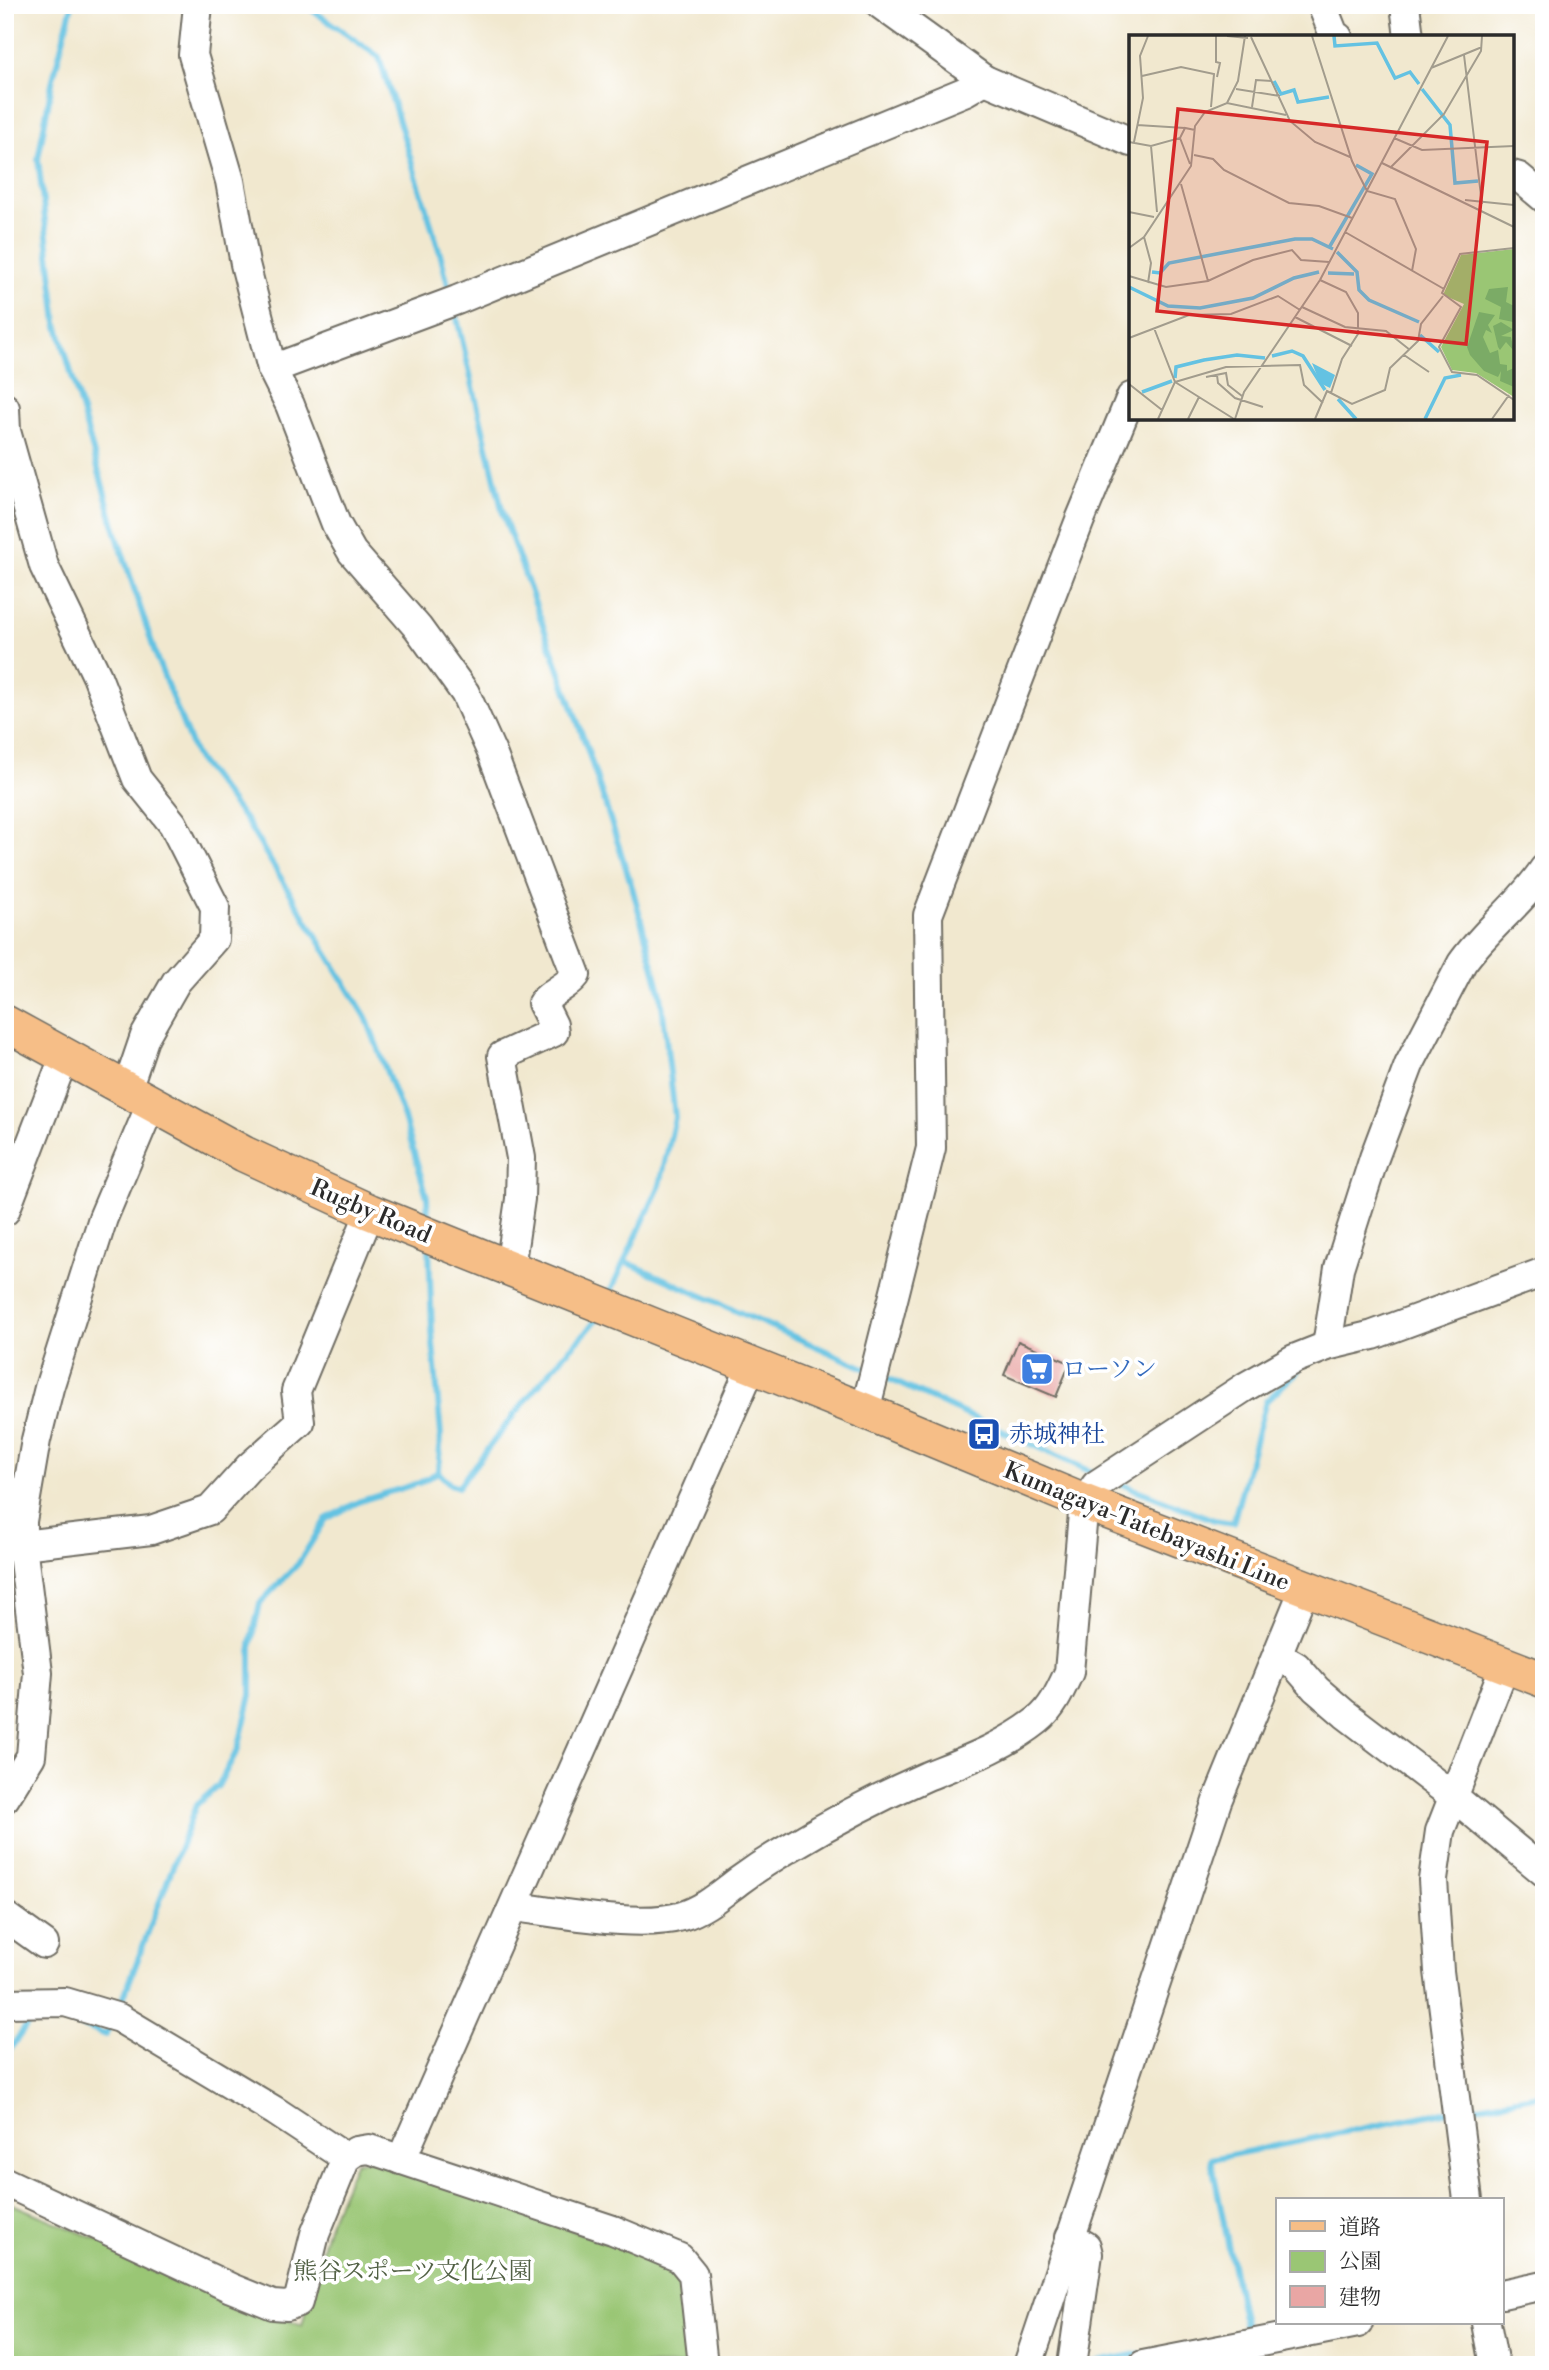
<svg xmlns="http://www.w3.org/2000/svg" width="1549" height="2370" font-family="'Libre Bodoni','Noto Serif JP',serif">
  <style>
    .green { fill: #9ac674; stroke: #627850; stroke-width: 2 }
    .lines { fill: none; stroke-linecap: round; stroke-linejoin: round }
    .stream { stroke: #64c2e2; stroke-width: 6 }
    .building { fill: #e9a6a4 }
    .minor-casing { stroke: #706d64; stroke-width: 32 }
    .major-casing { stroke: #706d64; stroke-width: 38 }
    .minor { stroke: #fff; stroke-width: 28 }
    .major { stroke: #f6be87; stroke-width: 35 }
    .labels { text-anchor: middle; stroke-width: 7; stroke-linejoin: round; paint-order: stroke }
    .street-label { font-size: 24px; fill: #2b2b2b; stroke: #fff }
    .shop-label { font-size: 24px; fill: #366cbe; stroke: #fff; text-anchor: start }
    .transit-label { font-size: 24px; fill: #164399; stroke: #fff; text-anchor: start }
    .park-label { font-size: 24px; fill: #526145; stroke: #fff }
    .inset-river { fill: none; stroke: #64c2e2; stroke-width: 3.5 }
    .inset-road { fill: none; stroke: #a29c8d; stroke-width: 2 }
    .view { fill: #d62828; fill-opacity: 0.15; stroke: #d62828; stroke-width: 3.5 }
    .inset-edge { fill: none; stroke: #2b2b2b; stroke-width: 3.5 }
  </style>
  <rect width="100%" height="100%" fill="#fff"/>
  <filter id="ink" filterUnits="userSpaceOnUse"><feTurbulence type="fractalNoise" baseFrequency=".0143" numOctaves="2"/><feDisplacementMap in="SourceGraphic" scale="14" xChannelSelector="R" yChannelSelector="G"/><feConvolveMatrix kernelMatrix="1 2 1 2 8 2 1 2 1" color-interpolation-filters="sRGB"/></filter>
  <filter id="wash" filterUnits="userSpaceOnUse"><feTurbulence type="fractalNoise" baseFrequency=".00686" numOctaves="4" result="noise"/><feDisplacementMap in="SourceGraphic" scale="28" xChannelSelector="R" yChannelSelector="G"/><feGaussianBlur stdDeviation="1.57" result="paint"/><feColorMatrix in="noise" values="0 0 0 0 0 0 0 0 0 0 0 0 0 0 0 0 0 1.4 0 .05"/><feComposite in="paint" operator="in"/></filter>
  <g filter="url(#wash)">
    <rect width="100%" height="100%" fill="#f1e8cf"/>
    <polygon class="green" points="375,2160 673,2266 687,2285 695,2365 5,2365 5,2201 302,2325 328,2226 356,2161"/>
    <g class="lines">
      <g class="stream">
        <polyline points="72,5 52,83 38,159 57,323 117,536 157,659 196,757 246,821 366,1017 404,1118 427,1197 428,1224"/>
        <polyline points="305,5 379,57 440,253 450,293"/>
        <polyline points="455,310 503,514 587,748 633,890 661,995 675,1117 660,1185 608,1297"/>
        <polyline points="429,1248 432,1331 441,1435 438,1472"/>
        <polyline points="626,1262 867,1369"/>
        <polyline points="880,1375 1096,1474"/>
        <path d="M438,1472L450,1484L458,1487C493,1442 528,1395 567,1352C579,1339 588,1332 599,1316"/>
        <polyline points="1116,1482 1214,1520 1233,1523 1266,1401 1297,1372"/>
        <polyline points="118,2012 196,1805 218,1786 238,1749 251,1695 251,1644 260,1603 298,1564 326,1519 360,1501 419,1483 438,1472"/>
        <polyline points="49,2013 106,2035 112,2024"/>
        <polyline points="5,2056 37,2011"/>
        <polyline points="1463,2109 1544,2094"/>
        <polyline points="1243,2335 1245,2335 1245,2328 1211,2159 1449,2111"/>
        <polyline points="1083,2365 1139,2354"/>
      </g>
    </g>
    <g id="blocks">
      <polygon class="building" points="1018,1341 1070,1363 1056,1397 1004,1375"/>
    </g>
  </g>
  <g filter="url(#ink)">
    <use href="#blocks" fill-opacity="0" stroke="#706d64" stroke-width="2"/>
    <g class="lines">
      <defs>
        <g id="minor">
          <path d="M198,5L193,55L230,181L245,264L272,369L290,405L336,524L352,552L418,628L465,693L492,753L576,975C567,987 552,991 542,1003L553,1025L554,1032L502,1056L521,1158L520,1199L510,1268"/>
          <polyline points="881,5 985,80 1131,142"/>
          <polyline points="1322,5 1334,35 1338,37"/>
          <polyline points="1405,5 1409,37"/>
          <polyline points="1512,175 1519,177 1544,198"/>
          <polyline points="272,369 457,300 966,91 985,80"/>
          <polyline points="5,408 6,431 44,566 97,676 137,779 173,824 215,907 214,939 176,982 145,1036 127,1089"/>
          <polyline points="5,1211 65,1055"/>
          <path d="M1327,1346L1339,1268L1374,1158L1409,1065L1462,963C1486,929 1521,904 1544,869"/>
          <polyline points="865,1411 931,1148 928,915 1080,520 1131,397"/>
          <polyline points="5,1547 151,1530 210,1510 249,1467 300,1422 296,1391 370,1212"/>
          <polyline points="1277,1655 1296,1666 1316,1689 1345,1714 1454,1797 1544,1872"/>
          <polyline points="5,1798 31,1756 38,1673 22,1545 22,1521 36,1440 49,1388 103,1218 152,1102"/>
          <path d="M514,1907C559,1912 640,1929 682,1916C705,1909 721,1894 740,1880C755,1869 772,1858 789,1848C832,1822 879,1797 925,1777C964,1761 1004,1747 1038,1720C1053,1708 1061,1689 1069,1672L1084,1502L1096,1485L1245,1387L1294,1359L1327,1346L1373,1335L1544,1272"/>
          <polyline points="5,1916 44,1944"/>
          <polyline points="5,2003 65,2002 119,2018 275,2111 346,2158"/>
          <polyline points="401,2160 752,1365"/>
          <polyline points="5,2182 231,2288 273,2305 287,2306 298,2302 315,2234 346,2158 356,2151 369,2149 613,2230 680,2258 693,2274 703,2365"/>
          <polyline points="1468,2200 1439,1971 1433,1880 1440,1831 1505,1665"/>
          <polyline points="1070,2237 1086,2246 1088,2254 1072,2365"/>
          <polyline points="1502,2294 1544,2285"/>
          <polyline points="1486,2323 1494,2365"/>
          <polyline points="1028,2365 1217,1801 1304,1589"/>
          <polyline points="1143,2365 1358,2323"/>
        </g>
        <polyline id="major" points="5,1023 244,1154 370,1212 865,1411 1084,1502 1544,1680"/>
      </defs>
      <use href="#minor" class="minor-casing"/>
      <use href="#major" class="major-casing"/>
      <use href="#minor" class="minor"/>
      <use href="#major" class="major"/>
    </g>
  </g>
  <defs>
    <symbol id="supermarket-square" viewBox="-11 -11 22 22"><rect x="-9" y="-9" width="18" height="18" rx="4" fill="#3f7fe0" stroke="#fff"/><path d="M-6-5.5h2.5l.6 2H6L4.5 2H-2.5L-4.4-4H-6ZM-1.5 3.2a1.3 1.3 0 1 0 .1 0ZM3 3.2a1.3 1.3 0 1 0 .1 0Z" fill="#fff"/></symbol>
    <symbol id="bus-square" viewBox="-11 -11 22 22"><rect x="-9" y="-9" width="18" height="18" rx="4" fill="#1a4fb4" stroke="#fff"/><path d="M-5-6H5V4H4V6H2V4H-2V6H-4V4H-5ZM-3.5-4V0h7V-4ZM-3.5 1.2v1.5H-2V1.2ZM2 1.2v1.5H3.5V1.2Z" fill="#fff"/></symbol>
  </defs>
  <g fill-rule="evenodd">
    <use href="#supermarket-square" x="1018" y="1350" width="38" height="38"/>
    <use href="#bus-square" x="965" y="1415" width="38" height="38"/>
  </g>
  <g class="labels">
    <g class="street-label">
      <text transform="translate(371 1211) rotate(23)" y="8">Rugby Road</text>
      <text transform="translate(1147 1526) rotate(22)" y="8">Kumagaya-Tatebayashi Line</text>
    </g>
    <g class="shop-label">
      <text x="1062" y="1377">ローソン</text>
    </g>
    <g class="transit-label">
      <text x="1009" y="1442">赤城神社</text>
    </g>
    <g class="park-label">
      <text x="413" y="2279">熊谷スポーツ文化公園</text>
    </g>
  </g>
  <g transform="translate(1129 35)">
    <rect width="385" height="385" fill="#f1e8cf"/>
    <path d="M385,214V362L347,338L323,335L312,312L335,269L314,260L332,220Z" fill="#9ac674"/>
    <path d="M379,252L377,267L385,271L384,287L370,284L372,272L356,264L360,254ZM350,277L366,280L359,290L363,298L357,295L354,302L361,318L369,315L371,329L378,330V336L385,333V352L371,346L372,336L369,342L355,336L341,320L338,312ZM372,287L385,295L372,301L382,302L385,316L377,307L371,315L369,312L364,291Z" fill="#7bab66"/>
    <path d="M183,328L206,340L201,353L191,348Z" fill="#64c2e2"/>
    <path class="inset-river" d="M205,1L206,11L248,8L266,43L281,37L290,49M145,46L152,59L165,55L169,67L200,62M293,54L321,90L326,148L349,146M201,211L243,139L227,130M208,217L228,237L230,255L240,265L290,287M23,237L31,238L40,228L166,204H183L204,214M199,238L225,239M0,252L39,271L71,273L124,263L165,243L190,237M291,300L310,317M143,321L163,316L174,321L196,355M46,343L47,332L75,325L108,320L136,323M13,357L43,346M209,364L227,384M296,384L316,343L332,340"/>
    <path class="inset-road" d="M87,1V27L91,28L88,42M98,1L119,3M183,1L223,126L238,156L266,164L287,214L283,236M122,2L161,86L186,107L221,122M335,20L353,169M302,33L353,12M13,41L52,32L85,39L82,72M107,54L151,61M98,68L109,46L116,1M123,72L127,45L143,46M8,90L56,93M51,103L61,129M265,103L293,115L385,111M0,107L22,111L51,103L56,93L66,95M5,107L14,63L11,21L19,1M22,111L28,177M65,120L84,124L95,135L160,168L190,171L223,183M253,128L385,192M261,133L315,79L352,16L353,1M52,149L79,246M336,165L385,170M0,177L25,182M216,197L315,254M15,202L22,228L19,248M0,213L15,202L62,131L66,91L76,77L98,68L157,80M385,213L331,219L313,258L332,272L310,312L323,337L348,340L385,365M0,241L37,252L79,246L124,225L163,215L172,225L200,227M191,245L217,257L229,278V299L213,324L202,358M173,272L216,292L257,296L281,315M166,282L223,311M25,293L46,347L29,384M0,303L60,280L102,279L149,261L171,275M275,320L300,337M88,340L89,348L106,363L134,372M77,342L97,338L99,350L113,361M46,347L97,332L171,330L175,350L194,368M46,347L105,384M0,349L33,375M59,384L70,362M106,384L115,357L191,245L319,1M186,384L198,356L223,369L256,355L261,333L289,306L292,289L314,261M363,384L380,360"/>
    <path class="view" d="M49,74L358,107L337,309L28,276Z"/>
    <rect width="385" height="385" class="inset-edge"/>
  </g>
  <rect width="1549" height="2370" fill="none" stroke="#fff" stroke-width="28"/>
  <rect x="1276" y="2198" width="228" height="126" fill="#ffffff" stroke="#aaaaaa" stroke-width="2"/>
  <rect x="1290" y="2221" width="35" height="10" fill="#f6be87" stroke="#aaaaaa" stroke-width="2"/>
  <text x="1339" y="2234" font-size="21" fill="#2b2b2b">道路</text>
  <rect x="1290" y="2251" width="35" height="21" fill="#9ac674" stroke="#aaaaaa" stroke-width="2"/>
  <text x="1339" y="2268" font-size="21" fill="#2b2b2b">公園</text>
  <rect x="1290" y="2286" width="35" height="21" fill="#e9a6a4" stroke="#aaaaaa" stroke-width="2"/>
  <text x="1339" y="2304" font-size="21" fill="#2b2b2b">建物</text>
</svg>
